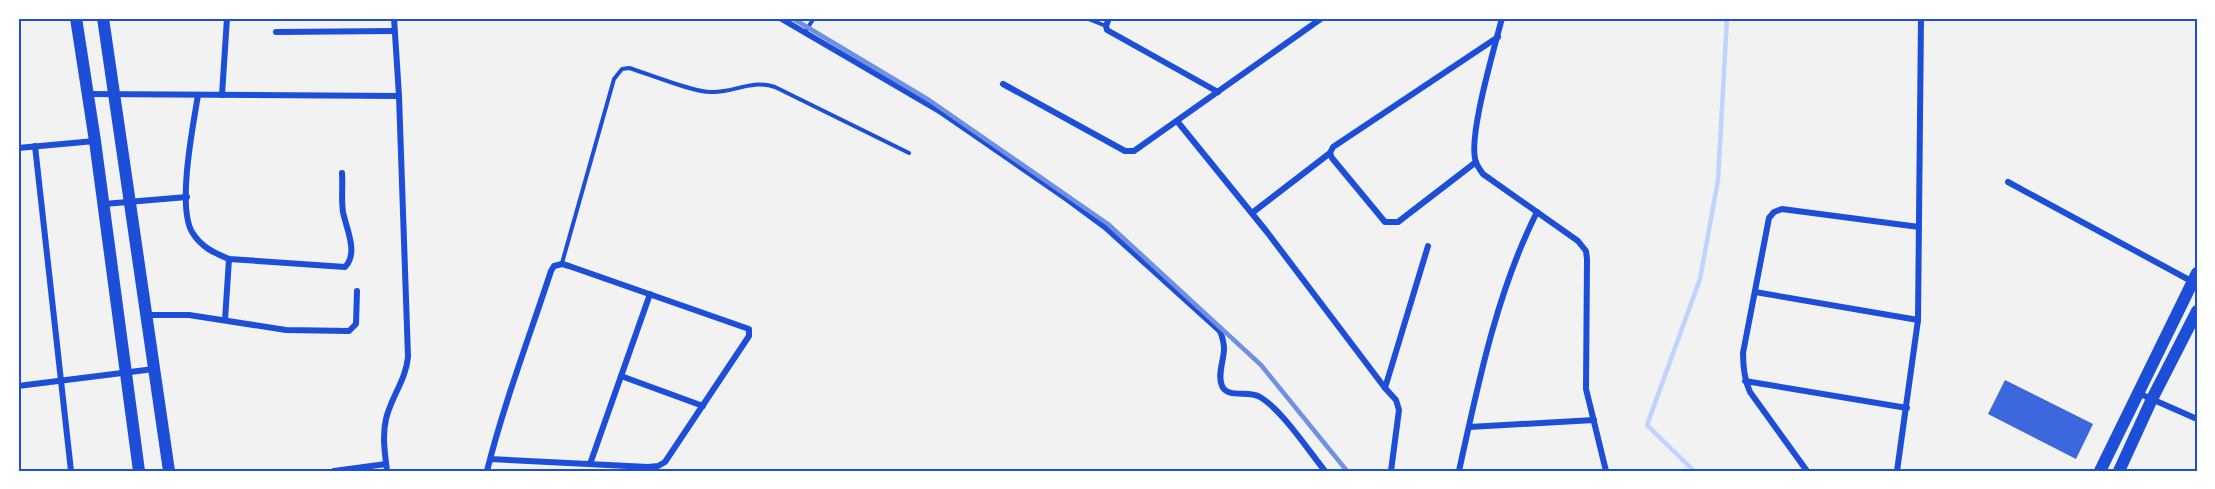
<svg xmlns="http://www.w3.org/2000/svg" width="2215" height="489" font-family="Spectral,serif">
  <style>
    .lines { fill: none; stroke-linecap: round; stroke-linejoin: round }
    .stream { stroke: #bfd3fe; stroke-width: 4.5 }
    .building { fill: #3d67dc }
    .service { stroke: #1d4ed8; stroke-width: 4 }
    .minor { stroke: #1d4ed8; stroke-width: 6 }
    .secondary { stroke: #1d4ed8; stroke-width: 12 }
    .primary { stroke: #1d4ed8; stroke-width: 12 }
    .rail { stroke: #7290e2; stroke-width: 4.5 }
    .neatline { fill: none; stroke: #1d4ed8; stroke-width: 2 }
  </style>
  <rect width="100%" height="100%" fill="#f2f2f2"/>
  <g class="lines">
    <polyline class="stream" points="1694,471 1647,425 1700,279 1718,180 1727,18"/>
  </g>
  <polygon class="building" points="2005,380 2093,424 2076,459 1988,414"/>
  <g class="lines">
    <g class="service">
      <polyline points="1086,18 1106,26"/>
      <polyline points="805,32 814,18"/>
      <path d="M562,263L614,79L622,69L629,68C649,74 692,92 711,92C735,93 750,79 775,87L909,153"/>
    </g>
    <g class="minor">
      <path d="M780,18L941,112L1067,199L1105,227L1220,331C1222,336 1224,342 1224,349C1224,360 1217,375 1222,386C1228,399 1248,390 1260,397C1282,410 1308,450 1325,471"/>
      <polyline points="1109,18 1106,26 1107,30 1218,92"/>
      <path d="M1502,18C1495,46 1467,139 1476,162C1477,166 1481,171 1483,174L1578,241L1586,251L1587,259L1586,389L1606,471"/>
      <polyline points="276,32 394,31"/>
      <polyline points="1003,84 1125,151 1134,151 1322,18"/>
      <polyline points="87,94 399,96 394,18"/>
      <path d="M198,95C193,126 177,206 192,232C201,247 214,253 229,259L345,267C359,253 346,228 343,212C341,199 343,185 342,173"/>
      <polyline points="222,95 227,18"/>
      <polyline points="1177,121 1267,232 1385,388 1396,400 1399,410 1391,471"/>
      <polyline points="35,146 71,471"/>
      <polyline points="18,148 95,141"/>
      <polyline points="1476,162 1398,222 1385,222 1332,158 1330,153 1333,147 1498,37"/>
      <polyline points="2008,182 2193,282"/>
      <polyline points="104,204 187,197"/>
      <polyline points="1252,213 1330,153"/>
      <polyline points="1755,292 1918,320"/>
      <polyline points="147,315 189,315 286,330 349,331 356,324 357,291"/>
      <polyline points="225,320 229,259"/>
      <polyline points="621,376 703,406"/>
      <polyline points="1745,381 1907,408"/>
      <polyline points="18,386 154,369"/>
      <polyline points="1385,388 1428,246"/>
      <polyline points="2138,393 2197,419"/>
      <polyline points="1469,427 1594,420"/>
      <polyline points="590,464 650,294"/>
      <polyline points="334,471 386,464"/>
      <path d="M387,471C385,454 382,436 386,419C391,397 406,380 408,357L399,96"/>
      <path d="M487,471C504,403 529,338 551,271L554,266L562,264L569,266L749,329V336L665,462L658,466L648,467L490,459"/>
      <path d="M1459,471C1478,384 1497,291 1537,212"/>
      <path d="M1807,471L1750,392C1744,379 1743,367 1743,353L1769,218L1774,212L1782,209L1919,227"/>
      <polyline points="1897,471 1918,320 1921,18"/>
    </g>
    <g class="secondary">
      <polyline points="76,18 95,141 139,471"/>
      <polyline points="103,18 169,471"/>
    </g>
    <g class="primary">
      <polyline points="2100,471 2197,273"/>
      <polyline points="2119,471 2152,399 2197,311"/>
    </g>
    <polyline class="rail" points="792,18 929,100 1108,224 1261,365 1347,471"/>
  </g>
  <rect width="2215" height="489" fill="none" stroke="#ffffff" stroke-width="39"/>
  <rect x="20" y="20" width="2176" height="450" class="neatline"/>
</svg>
